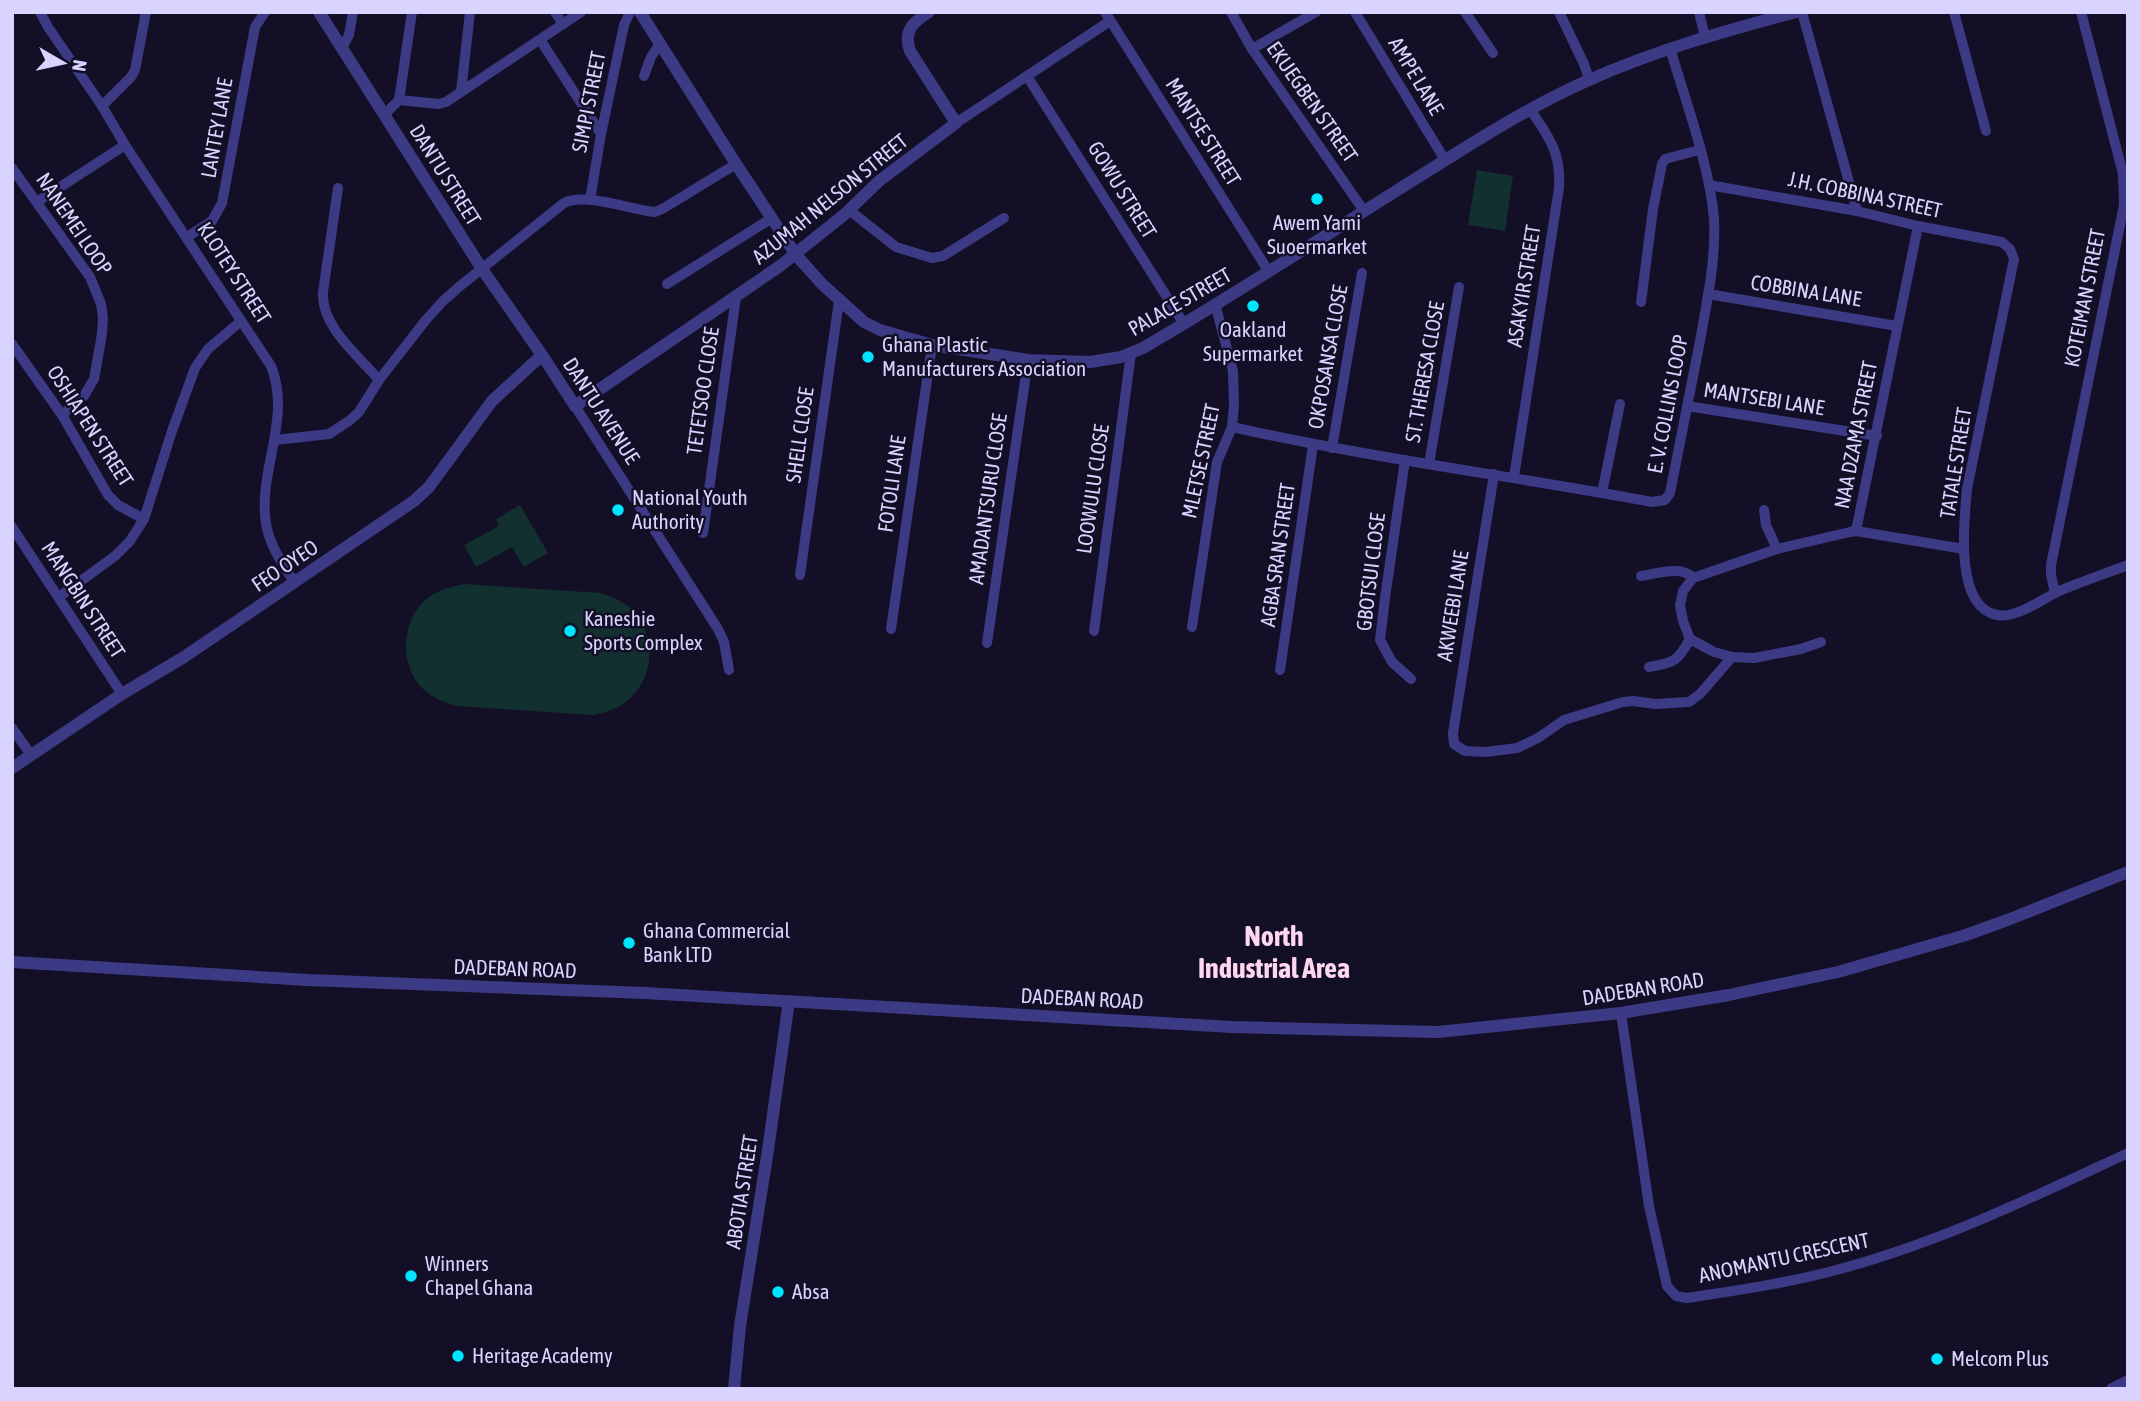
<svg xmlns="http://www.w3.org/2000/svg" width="2140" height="1401" font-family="'Asap Condensed',sans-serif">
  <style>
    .green { fill: #12302f }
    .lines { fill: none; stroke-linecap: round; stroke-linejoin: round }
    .minor { stroke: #3d3a85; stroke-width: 10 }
    .tertiary { stroke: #3d3a85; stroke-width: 12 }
    .poi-dot { fill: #00e5ff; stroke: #130f26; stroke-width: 2.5 }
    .labels { text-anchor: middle; stroke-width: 5; stroke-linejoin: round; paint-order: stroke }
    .street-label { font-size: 21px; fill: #d9d4ff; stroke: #130f26 }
    .poi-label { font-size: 21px; fill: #d9d4ff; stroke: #130f26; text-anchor: start }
    .district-label { font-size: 28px; font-weight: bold; fill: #ffd6f0; stroke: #130f26 }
  </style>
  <rect width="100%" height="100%" fill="#130f26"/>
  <g class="green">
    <polygon points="1477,170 1513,176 1505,231 1468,225"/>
    <polygon points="520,505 548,553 524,567 512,547 476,567 464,545 499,526 496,519"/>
    <path d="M464,584L601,593C614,598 625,602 634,612C657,637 654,678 628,700C618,709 606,712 594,715L456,706C444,702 433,698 423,689C398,664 401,618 429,597C440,589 451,587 464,584Z"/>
  </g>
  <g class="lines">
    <g class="minor">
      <path d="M40,12L48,27L102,106L125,145L271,366C293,420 255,475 267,529C272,549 284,567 295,583"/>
      <polyline points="555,12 563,24"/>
      <polyline points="1105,12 1269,272"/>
      <polyline points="1231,12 1252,49 1364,211"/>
      <polyline points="1355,12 1445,160"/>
      <polyline points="1465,12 1493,53"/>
      <polyline points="1559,12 1584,64 1589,79"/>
      <polyline points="1699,12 1705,37"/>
      <polyline points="1802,12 1857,211"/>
      <polyline points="1954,12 1986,131"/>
      <polyline points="541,41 601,134"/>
      <polyline points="342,48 349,35 353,12"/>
      <polyline points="1252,49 1316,12"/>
      <polyline points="644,76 651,57 660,44"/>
      <polyline points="1027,76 1184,324"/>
      <polyline points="461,92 470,12"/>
      <polyline points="399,100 412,12"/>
      <polyline points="102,106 131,77 135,70 146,12"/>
      <polyline points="384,115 399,100 439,104 446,102 581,12"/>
      <polyline points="956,123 1110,21"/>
      <polyline points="12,168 90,277 101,304 103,318 102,334 94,379 84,396 62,415"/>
      <path d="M1709,185L1857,211L1918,226L2002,242L2010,249L2014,259L1967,489C1964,521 1954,607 1997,615C2015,619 2041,600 2057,592C2080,582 2104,574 2128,565"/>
      <path d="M338,188L323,292C321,327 358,355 379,380"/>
      <polyline points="590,200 601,134 624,25 630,12"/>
      <polyline points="37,202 125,145"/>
      <polyline points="849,210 896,247 932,258 943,256 1004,218"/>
      <polyline points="187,237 212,221 222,203 255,27 265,12"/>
      <polyline points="667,284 772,218"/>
      <polyline points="1708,294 1897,326"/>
      <polyline points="1641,302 1653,209 1662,164 1665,159 1699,150"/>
      <polyline points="12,344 62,415 108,495 118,505 144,519"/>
      <polyline points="575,406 718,629 724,642 729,670"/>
      <polyline points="1687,406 1877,436"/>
      <path d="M1232,427C1371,458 1512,476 1652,502L1665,500L1670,493C1680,442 1690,392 1700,341C1707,301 1716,260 1714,219C1710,166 1685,100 1670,48"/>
      <path d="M275,440L329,434L349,421L359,412L379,380L425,321L442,302L460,286L564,203C585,192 631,210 655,212L664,208L736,164"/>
      <polyline points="1332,448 1362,273"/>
      <polyline points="1405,460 1385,598 1380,640 1392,662 1411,679"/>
      <polyline points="1429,464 1459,287"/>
      <polyline points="1494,474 1453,733 1454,744 1465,751 1486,752 1517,748 1538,738 1564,720 1623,702 1633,701 1655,704 1689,702 1700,694 1732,657"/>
      <path d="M1514,477L1559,188C1561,151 1549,138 1530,109"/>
      <polyline points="1602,493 1620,404"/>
      <polyline points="1764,510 1766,525 1777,549"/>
      <polyline points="12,527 122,694"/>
      <polyline points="1856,531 1918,226"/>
      <polyline points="703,533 736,297"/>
      <polyline points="800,575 839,301"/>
      <path d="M1641,576C1656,574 1682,565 1693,578"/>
      <polyline points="2055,593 2051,575 2051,565 2124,205 2123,174 2081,12"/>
      <polyline points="59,597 115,556 130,541 144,519 172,431 195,368 208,349 241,321"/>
      <polyline points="1192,627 1217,462 1232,427 1234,405 1233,371 1215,304"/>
      <polyline points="891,629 932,345"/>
      <polyline points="1094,631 1131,353"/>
      <polyline points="1821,642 1801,649 1754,658 1732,657 1714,652 1690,639 1683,621 1680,605 1683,591 1693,578 1777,549 1850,532 1856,531 1964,549"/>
      <polyline points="987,643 1028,360"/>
      <path d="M1649,667C1674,663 1678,661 1690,639"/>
      <polyline points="1280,670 1313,445"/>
      <polyline points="12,728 31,755"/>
      <path d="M1621,1013L1649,1206L1667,1286L1676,1296L1687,1298C1738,1290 1790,1283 1840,1269C1941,1242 2033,1197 2128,1153"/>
    </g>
    <g class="tertiary">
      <path d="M319,12L482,269L542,355L575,406L780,266L845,214L879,181L956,123L910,51C903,31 913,22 929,12"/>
      <path d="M640,12L736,164L796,255L822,284L864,322L880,330L932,345L1028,360L1090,362L1121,357L1143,348C1229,298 1312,244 1396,191C1459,152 1521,110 1589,80C1656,50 1725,31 1796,12"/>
      <polyline points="12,768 122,694 184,657 414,501 429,487 492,401 542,355"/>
      <polyline points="12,962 308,980 645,993 1232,1027 1438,1032 1621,1013 1729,995 1838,972 1966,935 2010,919 2128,872"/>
      <polyline points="734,1389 740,1326 768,1150 789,1001"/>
      <polyline points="2112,1389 2128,1381"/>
    </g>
  </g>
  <g class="poi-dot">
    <circle cx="1317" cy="199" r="7"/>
    <circle cx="1253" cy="306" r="7"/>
    <circle cx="868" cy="357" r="7"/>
    <circle cx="618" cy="510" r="7"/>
    <circle cx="570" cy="631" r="7"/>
    <circle cx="629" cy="943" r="7"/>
    <circle cx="411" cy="1276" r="7"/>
    <circle cx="778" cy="1292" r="7"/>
    <circle cx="458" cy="1356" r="7"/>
    <circle cx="1937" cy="1359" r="7"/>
  </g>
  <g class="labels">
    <g class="street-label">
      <text transform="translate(1416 76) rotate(59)" y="7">AMPE LANE</text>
      <text transform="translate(589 102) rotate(-79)" y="7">SIMPI STREET</text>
      <text transform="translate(1312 102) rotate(55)" y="7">EKUEGBEN STREET</text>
      <text transform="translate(217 128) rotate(-80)" y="7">LANTEY LANE</text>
      <text transform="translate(1203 132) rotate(58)" y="7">MANTSE STREET</text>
      <text transform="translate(445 175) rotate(58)" y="7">DANTU STREET</text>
      <text transform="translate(1122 190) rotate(58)" y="7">GOWU STREET</text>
      <text transform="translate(1865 195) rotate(12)" y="7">J.H. COBBINA STREET</text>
      <text transform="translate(830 199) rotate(-39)" y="7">AZUMAH NELSON STREET</text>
      <text transform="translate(74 224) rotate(56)" y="7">NANEMEI LOOP</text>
      <text transform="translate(234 273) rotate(57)" y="7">KLOTEY STREET</text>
      <text transform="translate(1524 286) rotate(-81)" y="7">ASAKYIR STREET</text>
      <text transform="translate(1806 291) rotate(9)" y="7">COBBINA LANE</text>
      <text transform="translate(2085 298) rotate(-79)" y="7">KOTEIMAN STREET</text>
      <text transform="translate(1180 302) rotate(-30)" y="7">PALACE STREET</text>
      <text transform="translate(1328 357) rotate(-80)" y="7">OKPOSANSA CLOSE</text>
      <text transform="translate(1425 372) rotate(-80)" y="7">ST. THERESA CLOSE</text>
      <text transform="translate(703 391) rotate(-82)" y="7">TETETSOO CLOSE</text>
      <text transform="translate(1764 399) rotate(9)" y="7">MANTSEBI LANE</text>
      <text transform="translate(1668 404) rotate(-79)" y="7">E. V. COLLINS LOOP</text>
      <text transform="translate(601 411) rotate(57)" y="7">DANTU AVENUE</text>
      <text transform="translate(90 426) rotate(57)" y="7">OSHIAPEN STREET</text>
      <text transform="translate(800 435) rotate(-82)" y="7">SHELL CLOSE</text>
      <text transform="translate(1856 435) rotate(-79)" y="7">NAA DZAMA STREET</text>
      <text transform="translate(1201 461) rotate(-78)" y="7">MLETSE STREET</text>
      <text transform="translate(1956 463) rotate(-81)" y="7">TATALE STREET</text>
      <text transform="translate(892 484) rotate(-82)" y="7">FOTOLI LANE</text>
      <text transform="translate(1093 489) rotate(-82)" y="7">LOOWULU CLOSE</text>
      <text transform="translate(988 499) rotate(-82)" y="7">AMADANTSURU CLOSE</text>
      <text transform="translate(1278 555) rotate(-82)" y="7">AGBA SRAN STREET</text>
      <text transform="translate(285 566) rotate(-34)" y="7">FEO OYEO</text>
      <text transform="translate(1371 572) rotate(-83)" y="7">GBOTSUI CLOSE</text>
      <text transform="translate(83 600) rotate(57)" y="7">MANGBIN STREET</text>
      <text transform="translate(1453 606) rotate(-81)" y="7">AKWEEBI LANE</text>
      <text transform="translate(515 969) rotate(2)" y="7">DADEBAN ROAD</text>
      <text transform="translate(1643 989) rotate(-9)" y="7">DADEBAN ROAD</text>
      <text transform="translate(1082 999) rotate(3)" y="7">DADEBAN ROAD</text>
      <text transform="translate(742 1192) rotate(-81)" y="7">ABOTIA STREET</text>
      <text transform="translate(1784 1258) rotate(-12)" y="7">ANOMANTU CRESCENT</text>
    </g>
    <g class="poi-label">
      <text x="1317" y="230" text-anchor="middle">Awem Yami<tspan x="1317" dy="24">Suoermarket</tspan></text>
      <text x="1253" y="337" text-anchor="middle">Oakland<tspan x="1253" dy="24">Supermarket</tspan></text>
      <text x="882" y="352">Ghana Plastic<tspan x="882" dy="24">Manufacturers Association</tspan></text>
      <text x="632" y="505">National Youth<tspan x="632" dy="24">Authority</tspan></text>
      <text x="584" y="626">Kaneshie<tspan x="584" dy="24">Sports Complex</tspan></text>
      <text x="643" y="938">Ghana Commercial<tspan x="643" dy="24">Bank LTD</tspan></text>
      <text x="425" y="1271">Winners<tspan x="425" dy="24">Chapel Ghana</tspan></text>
      <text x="792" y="1299">Absa</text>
      <text x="472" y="1363">Heritage Academy</text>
      <text x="1951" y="1366">Melcom Plus</text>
    </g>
    <g class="district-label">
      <text x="1274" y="946">North<tspan x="1274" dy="32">Industrial Area</tspan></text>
    </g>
  </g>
  <rect width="2140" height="1401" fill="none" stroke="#d9d4ff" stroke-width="28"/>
  <g transform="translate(63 63) rotate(99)" stroke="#130f26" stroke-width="5" paint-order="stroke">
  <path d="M0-5L12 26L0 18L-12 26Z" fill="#d9d4ff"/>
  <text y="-10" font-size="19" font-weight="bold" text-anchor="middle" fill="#d9d4ff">N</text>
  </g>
</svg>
